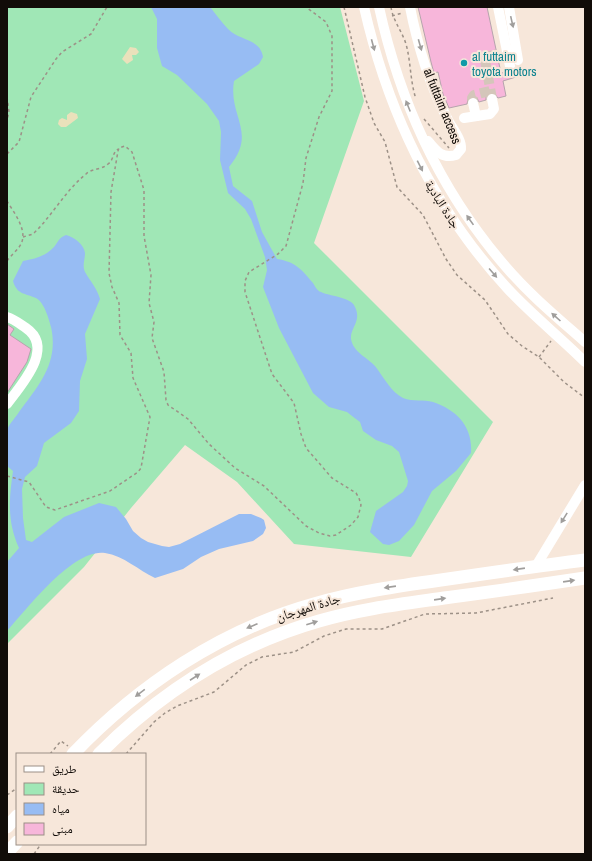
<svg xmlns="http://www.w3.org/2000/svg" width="592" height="861" font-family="'Archivo Narrow','Noto Naskh Arabic',sans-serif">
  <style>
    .green { fill: #a0e7b6 }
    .sand { fill: #eae1bb }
    .water { fill: #97bcf3 }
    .building { fill: #f7b6da; stroke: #b6a4ad }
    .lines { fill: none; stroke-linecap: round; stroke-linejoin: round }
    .minor-tunnel { stroke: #d4c6ba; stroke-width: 10; stroke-dasharray: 10 5; stroke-linecap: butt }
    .path { stroke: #9d9187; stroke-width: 1.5; stroke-dasharray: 3 3; stroke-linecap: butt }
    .minor { stroke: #fff; stroke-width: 10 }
    .major { stroke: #fff; stroke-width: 13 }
    .oneway { fill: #a09e9c }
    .culture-dot { fill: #0f9aa8; stroke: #f7e7da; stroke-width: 1.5 }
    .labels { text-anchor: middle; stroke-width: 4; stroke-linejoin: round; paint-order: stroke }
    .culture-label { font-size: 13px; fill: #0d838f; stroke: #f7e7da; text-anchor: start }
    .street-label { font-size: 13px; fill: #110c08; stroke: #f7e7da }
  </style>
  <rect width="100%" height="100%" fill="#f7e7da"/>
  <polygon class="green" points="7,7 340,7 364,101 314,243 493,422 411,557 294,544 237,482 185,445 131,508 84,567 7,644"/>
  <g class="sand">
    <polygon points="130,47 136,48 139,52 136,55 132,55 133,60 127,64 122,59"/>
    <polygon points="71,112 77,114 78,118 66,127 61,127 58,124 59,120 62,118 67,120 67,115"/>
  </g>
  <g class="water">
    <path d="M151,7H210C216,14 221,22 228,29C239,41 260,38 263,57L259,64L234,81C228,117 258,132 229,167L233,186L252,201L262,232L277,259C296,262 301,269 313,283C315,286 317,291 321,292C329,296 349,297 354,305C363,321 350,327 351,339C353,352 368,358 375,366C383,376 391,392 403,398C413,402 424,399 433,402C457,410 473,427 471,453L456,471L432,491L414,525L399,541L389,545L383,544L370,532L376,511L403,492L407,486L408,481L399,452L392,446L376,440L363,431L360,422L352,416L347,412L329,407L313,393L279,328L263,287L267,270L265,257L251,219L245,209L228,193L220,160L221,132L219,121L207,104L177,75L162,66L157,48V19Z"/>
    <path d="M66,235C74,237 84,244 85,253C85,260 82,265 85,272C90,281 97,288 100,299L85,334L87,359L80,381L79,411L71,423L44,443L37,466L25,477L22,489L23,518L26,540L32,542L64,517L99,503L116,507L126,519L133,531L141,538L148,542L162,546L169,547L180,544L239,514H251L261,518L264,520L266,528L263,534L253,541L219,549L201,557L183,569L155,578C138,570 124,556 105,553C73,548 27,609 7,631V562L19,548C7,522 9,498 13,471L7,466C7,457 4,438 7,430C9,424 16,417 19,412C39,385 59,363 51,327C49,319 44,302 36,298C25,293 17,295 13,281L23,261C34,259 44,257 53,248C58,243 58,238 66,235Z"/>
  </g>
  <g class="building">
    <polygon points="418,7 487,7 501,73 515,71 516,77 503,81 506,96 498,98 494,93 490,93 486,97 486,100 479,102 477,98 472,97 468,99 467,104 449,108 443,94 438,72 434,73 431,62"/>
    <polygon points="7,324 14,329 10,335 31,349 27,362 7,393"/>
  </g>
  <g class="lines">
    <g class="minor-tunnel">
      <polyline points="492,99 485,60 487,57 497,54"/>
      <polyline points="473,103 472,98 474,95 490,91"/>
    </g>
    <g class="path">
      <polyline points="344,7 365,97 374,123 385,142 397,187 423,215 446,259 457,275 485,300 508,334 522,346 539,357 564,382 585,398"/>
      <path d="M391,7C393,21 402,31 406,44C411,62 410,81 416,99"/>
      <polyline points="392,16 402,13"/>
      <polyline points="7,97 9,112 7,120"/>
      <polyline points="424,119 449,148"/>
      <polyline points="7,154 19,142 31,97 56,59 62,52 91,34 107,7"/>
      <path d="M7,201C14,213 28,230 21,244C18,250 11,255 7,261"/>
      <path d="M23,237L33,234C52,216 65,191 86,174C92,168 102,170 108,164C114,160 112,153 118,149"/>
      <polyline points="539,357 551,341"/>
      <polyline points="7,476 29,482 46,507 55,510 110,491 138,472 141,468 150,417 133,378 131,353 120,335 119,303 112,287 109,273 111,192 118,151 119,148 125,146 132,152 144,190 144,236 151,275 149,303 154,322 152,338 164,372 166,400 168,405 188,419 209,444 235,468 264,486 306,526 319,533 330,536 336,535 351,525 358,517 361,505 359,498 356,493 332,478 306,448 301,434 294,403 272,374 245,292 245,281 249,272 278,254 286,246 303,183 306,158 319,117 332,91 332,36 326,22 306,7"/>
      <polyline points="50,754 61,741 68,746"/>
      <polyline points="126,754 154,722 165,713 177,706 214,692 246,665 262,657 294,652 324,636 346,629 382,629 425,614 476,613 553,598"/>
      <polyline points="7,795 17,788"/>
      <polyline points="34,854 41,844"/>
    </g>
    <g class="minor">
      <path d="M364,7C388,113 434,209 508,289C532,315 560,337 585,362"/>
      <path d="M379,7C400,103 441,192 506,267C530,295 558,318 585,342"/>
      <path d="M410,7C417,43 430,87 447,118C451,127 462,139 461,149L456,155C442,159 436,151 428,141"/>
      <polyline points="498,7 510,66"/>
      <polyline points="509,7 518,60"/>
      <polyline points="473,103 476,116"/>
      <polyline points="464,118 490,114 494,109 492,99"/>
      <path d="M7,317C14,319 20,324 26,328C55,348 22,384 7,404"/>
      <polyline points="536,566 585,485"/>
    </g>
    <g class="major">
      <path d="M73,754C139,685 221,630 314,604C356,592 398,586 441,580C489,573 537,566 585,560"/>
      <path d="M99,754C161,692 235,645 319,621C360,609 402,604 444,598C491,592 538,585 585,578"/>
      <polyline points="7,827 17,816"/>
      <polyline points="7,853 17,842"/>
    </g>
  </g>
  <defs><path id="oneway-solid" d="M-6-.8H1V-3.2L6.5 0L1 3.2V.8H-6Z"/></defs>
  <g class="oneway">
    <use href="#oneway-solid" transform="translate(512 22) rotate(77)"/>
    <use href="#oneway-solid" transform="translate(373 45) rotate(75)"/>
    <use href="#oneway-solid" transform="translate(420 45) rotate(74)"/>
    <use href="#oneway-solid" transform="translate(408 106) rotate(-112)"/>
    <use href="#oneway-solid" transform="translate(420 166) rotate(63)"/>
    <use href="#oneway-solid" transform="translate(470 220) rotate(-125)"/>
    <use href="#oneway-solid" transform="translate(493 273) rotate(49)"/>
    <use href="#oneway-solid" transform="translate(556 317) rotate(-138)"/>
    <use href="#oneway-solid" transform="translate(564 518) rotate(122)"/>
    <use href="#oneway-solid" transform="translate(519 569) rotate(172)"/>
    <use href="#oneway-solid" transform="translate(569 581) rotate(-8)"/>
    <use href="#oneway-solid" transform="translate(390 587) rotate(172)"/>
    <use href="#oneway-solid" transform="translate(440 599) rotate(-8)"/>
    <use href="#oneway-solid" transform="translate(312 623) rotate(-18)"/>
    <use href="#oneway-solid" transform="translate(252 626) rotate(157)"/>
    <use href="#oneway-solid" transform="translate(195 677) rotate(-33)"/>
    <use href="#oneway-solid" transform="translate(140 693) rotate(143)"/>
  </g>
  <circle class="culture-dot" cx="464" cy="63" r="4"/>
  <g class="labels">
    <g class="culture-label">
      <text x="472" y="61">al futtaim<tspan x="472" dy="15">toyota motors</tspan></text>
    </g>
    <g class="street-label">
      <text transform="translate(443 106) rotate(68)" y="5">al futtaim access</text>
      <text transform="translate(443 204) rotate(58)" y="5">جادة البادية</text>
      <text transform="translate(308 607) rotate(-17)" y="5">جادة المهرجان</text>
    </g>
  </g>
  <rect width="592" height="861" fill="none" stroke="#110c08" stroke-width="16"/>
  <rect x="16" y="753" width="130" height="92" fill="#f7e7da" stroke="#9b8f86"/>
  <rect x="24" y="766" width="20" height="6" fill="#ffffff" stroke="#9b8f86"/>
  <text x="52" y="773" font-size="12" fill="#110c08">طريق</text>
  <rect x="24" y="783" width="20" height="12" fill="#a0e7b6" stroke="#9b8f86"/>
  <text x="52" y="793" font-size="12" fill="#110c08">حديقة</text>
  <rect x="24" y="803" width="20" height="12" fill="#97bcf3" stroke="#9b8f86"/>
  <text x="52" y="813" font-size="12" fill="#110c08">مياه</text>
  <rect x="24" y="823" width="20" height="12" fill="#f7b6da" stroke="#9b8f86"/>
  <text x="52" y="833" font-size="12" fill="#110c08">مبنى</text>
</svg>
